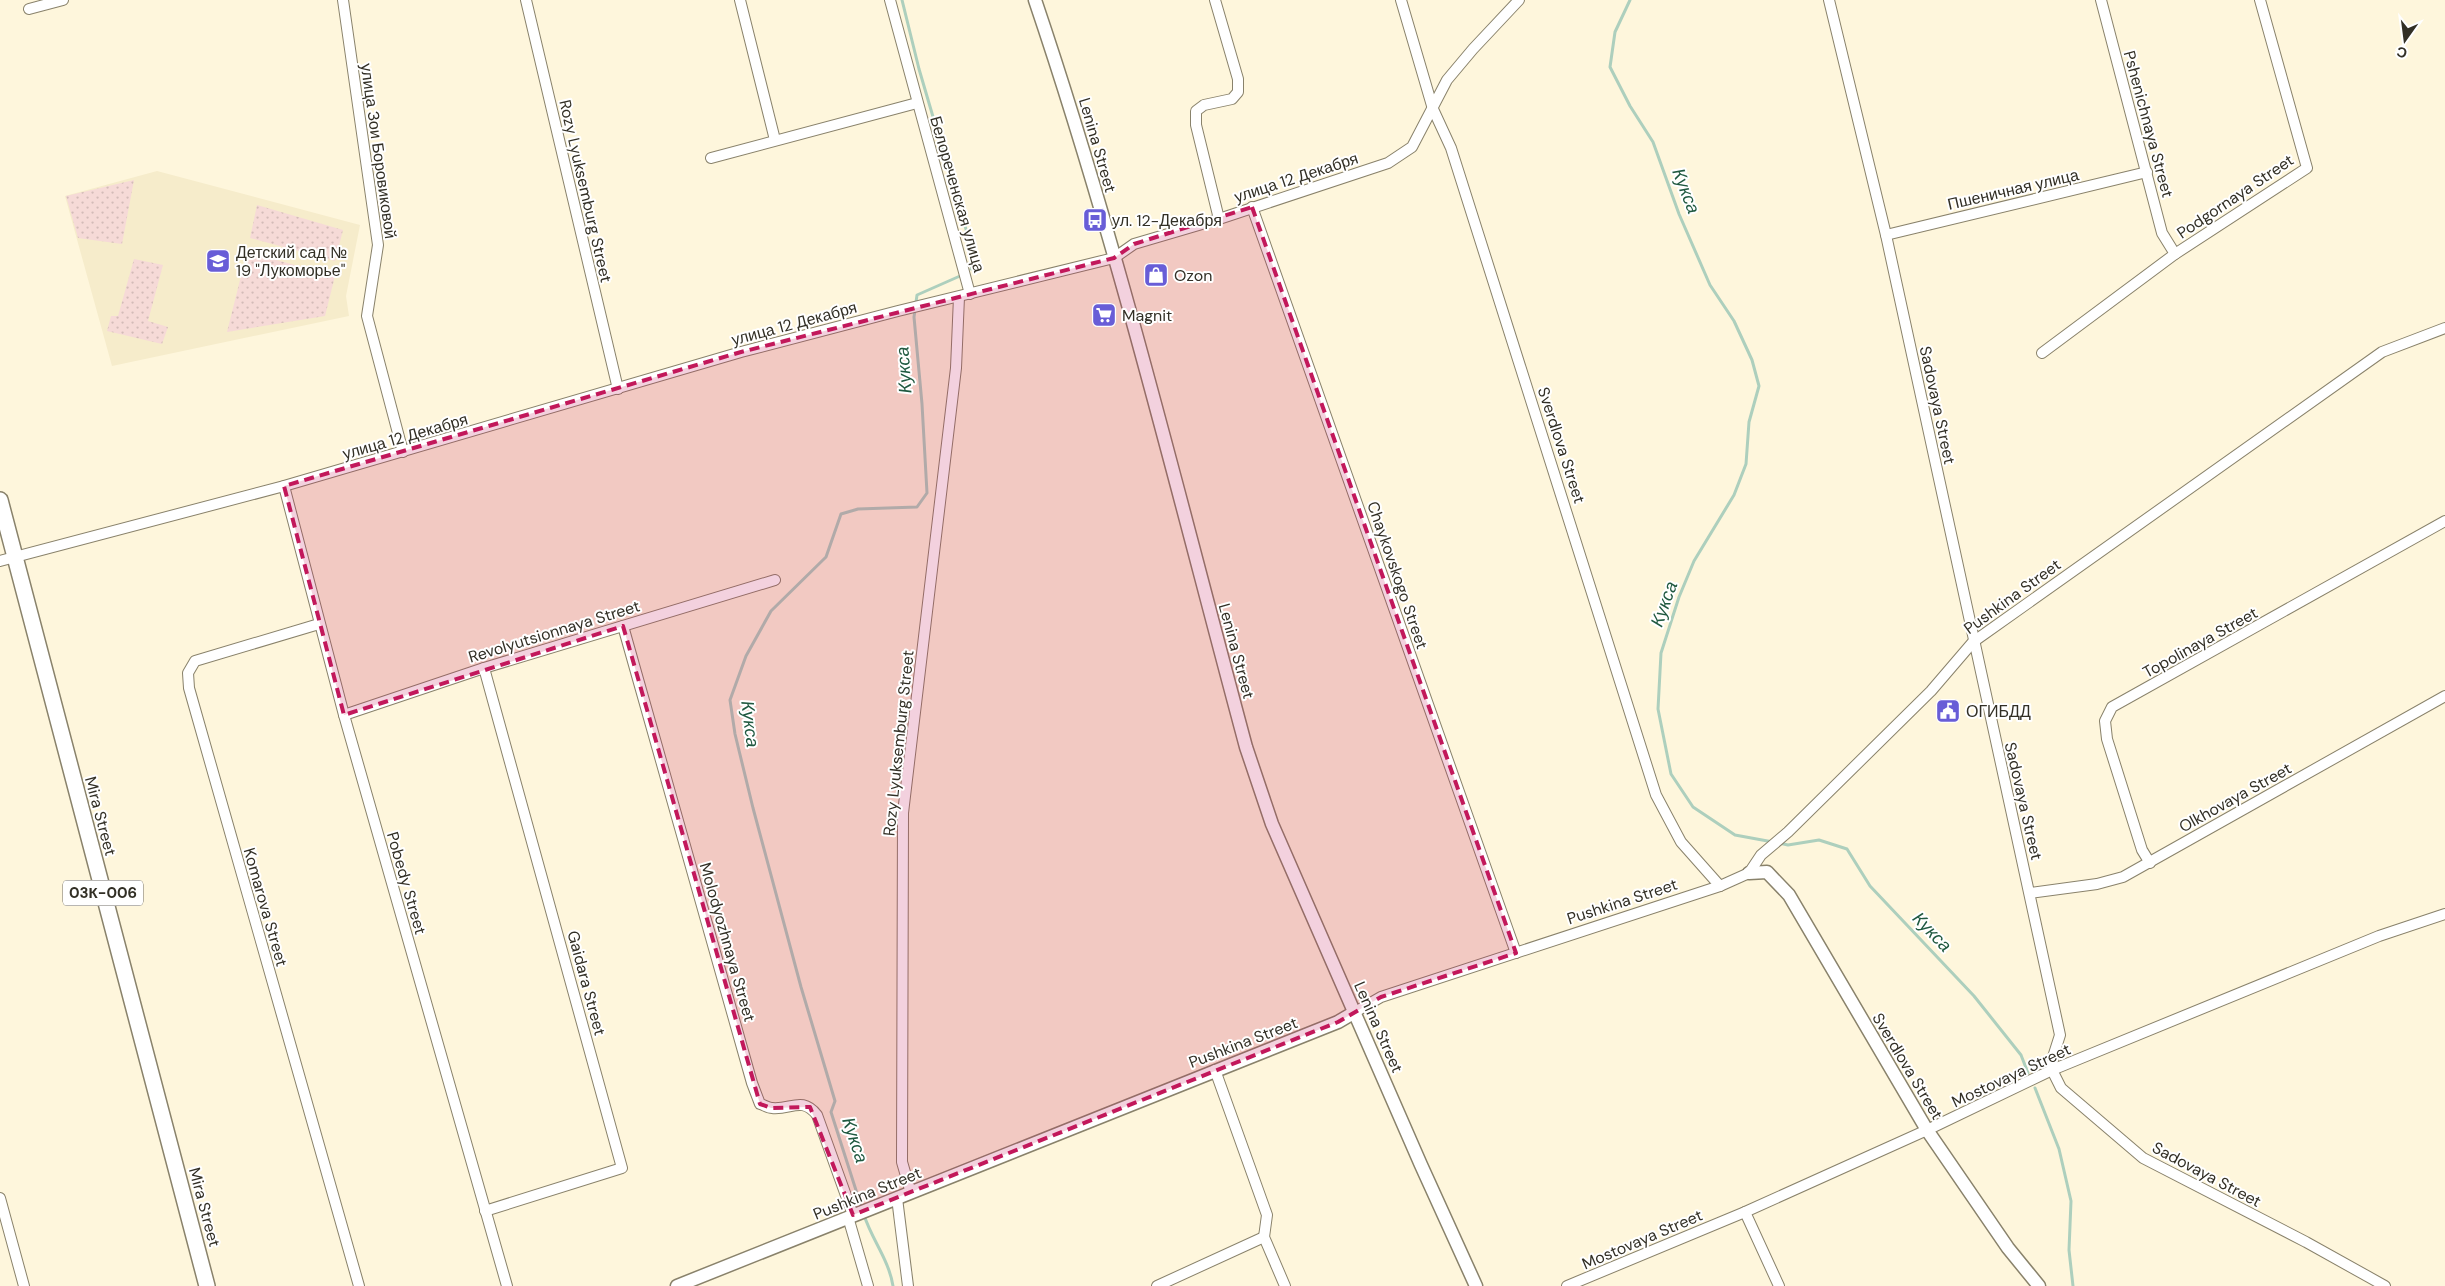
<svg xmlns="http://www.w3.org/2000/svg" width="2445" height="1286" font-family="'DM Sans',sans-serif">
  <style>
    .built { fill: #f6eccb }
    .green { fill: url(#green-dots) }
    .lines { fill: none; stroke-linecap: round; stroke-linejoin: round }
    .stream { stroke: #adcfbd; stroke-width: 3 }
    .minor-casing { stroke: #89826b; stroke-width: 12 }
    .tertiary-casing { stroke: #89826b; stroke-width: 15 }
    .primary-casing { stroke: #89826b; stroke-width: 18 }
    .minor { stroke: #fff; stroke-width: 10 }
    .tertiary { stroke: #fff; stroke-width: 12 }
    .primary { stroke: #fff; stroke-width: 15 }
    .marked { fill: #c2185b; fill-opacity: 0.2; stroke: #c2185b; stroke-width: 4; stroke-dasharray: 10 6; stroke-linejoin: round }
    .labels { text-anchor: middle; stroke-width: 4; stroke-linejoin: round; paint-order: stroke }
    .shield { fill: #fff; stroke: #706d66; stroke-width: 1 }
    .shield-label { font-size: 15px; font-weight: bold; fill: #322f25 }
    .street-label { font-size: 16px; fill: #322f25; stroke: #fff }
    .poi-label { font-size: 16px; fill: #322f25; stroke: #fff; text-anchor: start }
    .water-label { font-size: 18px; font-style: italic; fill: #205940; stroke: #fff }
  </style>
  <defs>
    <pattern id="green-dots" width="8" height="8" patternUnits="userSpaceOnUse" patternTransform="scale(1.25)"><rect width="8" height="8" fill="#f6dad7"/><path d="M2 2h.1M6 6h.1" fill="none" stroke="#d3bbb8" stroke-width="1.8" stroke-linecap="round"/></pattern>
  </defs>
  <rect width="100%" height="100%" fill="#fef6dc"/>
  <polygon class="built" points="157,171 360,225 346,296 349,316 112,366 65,196"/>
  <g class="green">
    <polygon points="134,180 122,244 78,238 66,196"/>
    <polygon points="257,205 343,230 335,261 250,238"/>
    <polygon points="247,252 335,276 325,316 227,332"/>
    <polygon points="134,259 163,265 148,321 168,327 162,344 107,331 111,316 118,316"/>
  </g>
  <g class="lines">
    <g class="stream">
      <polyline points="902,0 919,69 975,260 971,269"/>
      <polyline points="1630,0 1615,32 1610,67 1630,106 1653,142 1679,214 1710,285 1734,321 1752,360 1759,386 1749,422 1746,464 1734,495 1694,561 1679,597 1661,653 1658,709 1671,774 1693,807 1735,835 1773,842"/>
      <polyline points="1779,843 1788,845 1819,840 1847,849 1870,886 1974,996 2021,1055 2028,1073"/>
      <polyline points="2035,1088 2059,1149 2071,1201 2069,1250 2073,1286"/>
      <polyline points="862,1209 831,1112 835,1101 801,987 753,808 735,734 730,700 746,656 771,611 826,557 841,514 858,509 917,507 927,493 922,404 914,317 917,295 960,276"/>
      <path d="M864,1215C872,1240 889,1260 893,1286"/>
    </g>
    <defs>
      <g id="minor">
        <polyline points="343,0 378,245 367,316 403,452"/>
        <polyline points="526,0 618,389"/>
        <polyline points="740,0 775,140"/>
        <polyline points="890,0 970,294"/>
        <polyline points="1215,0 1238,79 1238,92 1232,99 1204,105 1196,111 1196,125 1219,219"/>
        <polyline points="1401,0 1433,109 1451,148 1656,795 1681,842 1720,886"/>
        <polyline points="1829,0 1886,235 2060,1035 2053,1057 2052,1070 2061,1088 2143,1158 2306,1242 2385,1286"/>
        <polyline points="2101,0 2162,233 2175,254"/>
        <polyline points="29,9 63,0"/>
        <polyline points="711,158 917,103"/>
        <polyline points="1252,207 1516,953"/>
        <polyline points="1886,235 2147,172"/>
        <polyline points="2042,353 2175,254 2307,168 2260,0"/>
        <polyline points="284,486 344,715 507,1286"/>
        <polyline points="0,561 284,486 741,352 898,311 1114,258 1134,244 1219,219 1388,163 1412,147 1447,80 1473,49 1519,0"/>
        <polyline points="319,624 195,661 188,673 189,688 359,1286"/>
        <path d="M623,626L752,1083L760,1104C764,1105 768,1108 772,1108C791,1110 802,1096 817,1115L853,1215"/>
        <polyline points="484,668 622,1168 485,1211"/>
        <polyline points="344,715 484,668 775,580"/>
        <polyline points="2150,863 2142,850 2107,739 2105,721 2112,707 2445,521"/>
        <polyline points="2030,893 2097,884 2123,877 2445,696"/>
        <polyline points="1355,1012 1381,997 1720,886 1749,873 1761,855 1788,832 1931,691 1973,642 2382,352 2445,328"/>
        <polyline points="1215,1070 1267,1215 1264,1237 1285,1286"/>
        <polyline points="911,1193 902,1162 903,813 956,368 959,297"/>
        <polyline points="0,1198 24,1286"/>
        <polyline points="897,1198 908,1286"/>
        <polyline points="1745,1212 1779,1286"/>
        <polyline points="848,1217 868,1286"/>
        <polyline points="1157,1286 1264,1237"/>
        <polyline points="1567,1286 1745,1212 1927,1130 2052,1070 2379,936 2445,914"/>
      </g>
      <g id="tertiary">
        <path d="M1035,0C1118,245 1179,498 1246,747L1272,824L1421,1165L1476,1286"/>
        <polyline points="1749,873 1767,872 1789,895 1927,1130 2008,1248 2039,1286"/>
        <polyline points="677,1286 1338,1022 1355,1012"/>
      </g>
      <polyline id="primary" points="0,500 207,1286"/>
    </defs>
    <use href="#minor" class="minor-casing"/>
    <use href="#tertiary" class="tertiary-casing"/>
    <use href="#primary" class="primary-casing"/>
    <use href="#minor" class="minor"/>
    <use href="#tertiary" class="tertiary"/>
    <use href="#primary" class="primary"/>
  </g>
  <path class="marked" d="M1252,207L1516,953L1381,997L1338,1022L853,1215L810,1107L771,1108L760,1104L623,626L344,715L284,486L741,352L1114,258L1134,244Z"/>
  <defs>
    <symbol id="bus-square" viewBox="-11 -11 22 22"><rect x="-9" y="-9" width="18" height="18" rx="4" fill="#685dd7" stroke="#fff"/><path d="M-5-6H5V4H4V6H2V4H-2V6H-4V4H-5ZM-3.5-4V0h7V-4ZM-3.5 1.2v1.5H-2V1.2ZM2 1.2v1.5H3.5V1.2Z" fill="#fff"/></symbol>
    <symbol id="school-square" viewBox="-11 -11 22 22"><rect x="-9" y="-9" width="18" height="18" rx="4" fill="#685dd7" stroke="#fff"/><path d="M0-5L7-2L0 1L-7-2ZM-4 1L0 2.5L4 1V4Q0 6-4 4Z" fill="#fff"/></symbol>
    <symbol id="shop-square" viewBox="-11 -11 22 22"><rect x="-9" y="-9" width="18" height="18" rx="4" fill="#685dd7" stroke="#fff"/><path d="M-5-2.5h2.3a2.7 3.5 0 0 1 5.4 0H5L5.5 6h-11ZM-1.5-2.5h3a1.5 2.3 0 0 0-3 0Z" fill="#fff"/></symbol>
    <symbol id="supermarket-square" viewBox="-11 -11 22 22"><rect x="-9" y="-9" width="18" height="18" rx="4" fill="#685dd7" stroke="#fff"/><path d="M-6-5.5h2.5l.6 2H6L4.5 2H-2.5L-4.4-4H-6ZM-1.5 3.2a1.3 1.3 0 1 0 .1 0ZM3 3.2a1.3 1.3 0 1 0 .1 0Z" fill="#fff"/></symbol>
    <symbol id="civic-square" viewBox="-11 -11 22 22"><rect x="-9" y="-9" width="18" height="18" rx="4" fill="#685dd7" stroke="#fff"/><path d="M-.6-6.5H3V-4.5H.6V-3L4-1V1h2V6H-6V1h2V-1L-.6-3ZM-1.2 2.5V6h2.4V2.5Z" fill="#fff"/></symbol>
  </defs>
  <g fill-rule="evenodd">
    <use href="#bus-square" x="1081" y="206" width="28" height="28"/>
    <use href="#school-square" x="204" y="247" width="28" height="28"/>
    <use href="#shop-square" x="1142" y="261" width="28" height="28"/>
    <use href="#supermarket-square" x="1090" y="301" width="28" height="28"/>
    <use href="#civic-square" x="1934" y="697" width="28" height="28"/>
  </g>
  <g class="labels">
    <rect class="shield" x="63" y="880.5" width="80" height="25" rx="4"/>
    <g class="shield-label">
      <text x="103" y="898">03К-006</text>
    </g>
    <g class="street-label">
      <text transform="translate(2149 124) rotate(75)" y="6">Pshenichnaya Street</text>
      <text transform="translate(1098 145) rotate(74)" y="6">Lenina Street</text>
      <text transform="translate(379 151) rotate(82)" y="6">улица Зои Боровиковой</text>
      <text transform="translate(1296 177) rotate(-18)" y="6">улица 12 Декабря</text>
      <text transform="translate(2013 189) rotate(-13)" y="6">Пшеничная улица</text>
      <text transform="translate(586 191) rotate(77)" y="6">Rozy Lyuksemburg Street</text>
      <text transform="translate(958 194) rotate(74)" y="6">Белореченская улица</text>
      <text transform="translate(2235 196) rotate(-34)" y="6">Podgornaya Street</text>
      <text transform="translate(794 323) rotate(-15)" y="6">улица 12 Декабря</text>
      <text transform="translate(1938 405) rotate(78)" y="6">Sadovaya Street</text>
      <text transform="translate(405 436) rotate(-16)" y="6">улица 12 Декабря</text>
      <text transform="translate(1562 445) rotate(72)" y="6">Sverdlova Street</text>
      <text transform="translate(1398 575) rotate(71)" y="6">Chaykovskogo Street</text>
      <text transform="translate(2012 596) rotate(-36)" y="6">Pushkina Street</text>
      <text transform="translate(554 631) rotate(-17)" y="6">Revolyutsionnaya Street</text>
      <text transform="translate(2200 642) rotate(-29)" y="6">Topolinaya Street</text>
      <text transform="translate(1237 651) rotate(75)" y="6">Lenina Street</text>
      <text transform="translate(898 743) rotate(-84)" y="6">Rozy Lyuksemburg Street</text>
      <text transform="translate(2235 797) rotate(-29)" y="6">Olkhovaya Street</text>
      <text transform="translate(2024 801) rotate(77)" y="6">Sadovaya Street</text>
      <text transform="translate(101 816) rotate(75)" y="6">Mira Street</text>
      <text transform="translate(407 883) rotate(74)" y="6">Pobedy Street</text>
      <text transform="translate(1622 901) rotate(-18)" y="6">Pushkina Street</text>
      <text transform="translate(266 907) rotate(74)" y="6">Komarova Street</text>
      <text transform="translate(728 942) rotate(74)" y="6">Molodyozhnaya Street</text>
      <text transform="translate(587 983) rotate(75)" y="6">Gaidara Street</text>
      <text transform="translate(1379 1027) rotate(66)" y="6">Lenina Street</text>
      <text transform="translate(1243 1042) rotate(-21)" y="6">Pushkina Street</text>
      <text transform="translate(1908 1066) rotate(59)" y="6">Sverdlova Street</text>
      <text transform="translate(2011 1075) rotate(-25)" y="6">Mostovaya Street</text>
      <text transform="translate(2207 1174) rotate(28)" y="6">Sadovaya Street</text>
      <text transform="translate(867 1193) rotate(-22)" y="6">Pushkina Street</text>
      <text transform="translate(205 1207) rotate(75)" y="6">Mira Street</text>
      <text transform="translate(1642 1239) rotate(-23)" y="6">Mostovaya Street</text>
    </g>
    <g class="poi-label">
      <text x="1112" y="226">ул. 12-Декабря</text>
      <text x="236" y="258">Детский сад №<tspan x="236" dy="18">19 "Лукоморье"</tspan></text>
      <text x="1174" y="281">Ozon</text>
      <text x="1122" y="321">Magnit</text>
      <text x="1966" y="717">ОГИБДД</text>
    </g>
    <g class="water-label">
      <text transform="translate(1686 191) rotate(69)" y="6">Кукса</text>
      <text transform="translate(904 370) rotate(-94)" y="6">Кукса</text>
      <text transform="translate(1664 604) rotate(-70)" y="6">Кукса</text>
      <text transform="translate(750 724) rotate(83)" y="6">Кукса</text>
      <text transform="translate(1932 932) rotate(46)" y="6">Кукса</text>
      <text transform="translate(855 1140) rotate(72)" y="6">Кукса</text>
    </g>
  </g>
  <g transform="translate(2405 40) rotate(194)" stroke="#ffffff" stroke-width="4" paint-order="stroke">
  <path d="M0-4L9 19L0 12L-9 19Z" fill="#322f25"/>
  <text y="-8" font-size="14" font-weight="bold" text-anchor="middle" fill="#322f25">С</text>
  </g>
</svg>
